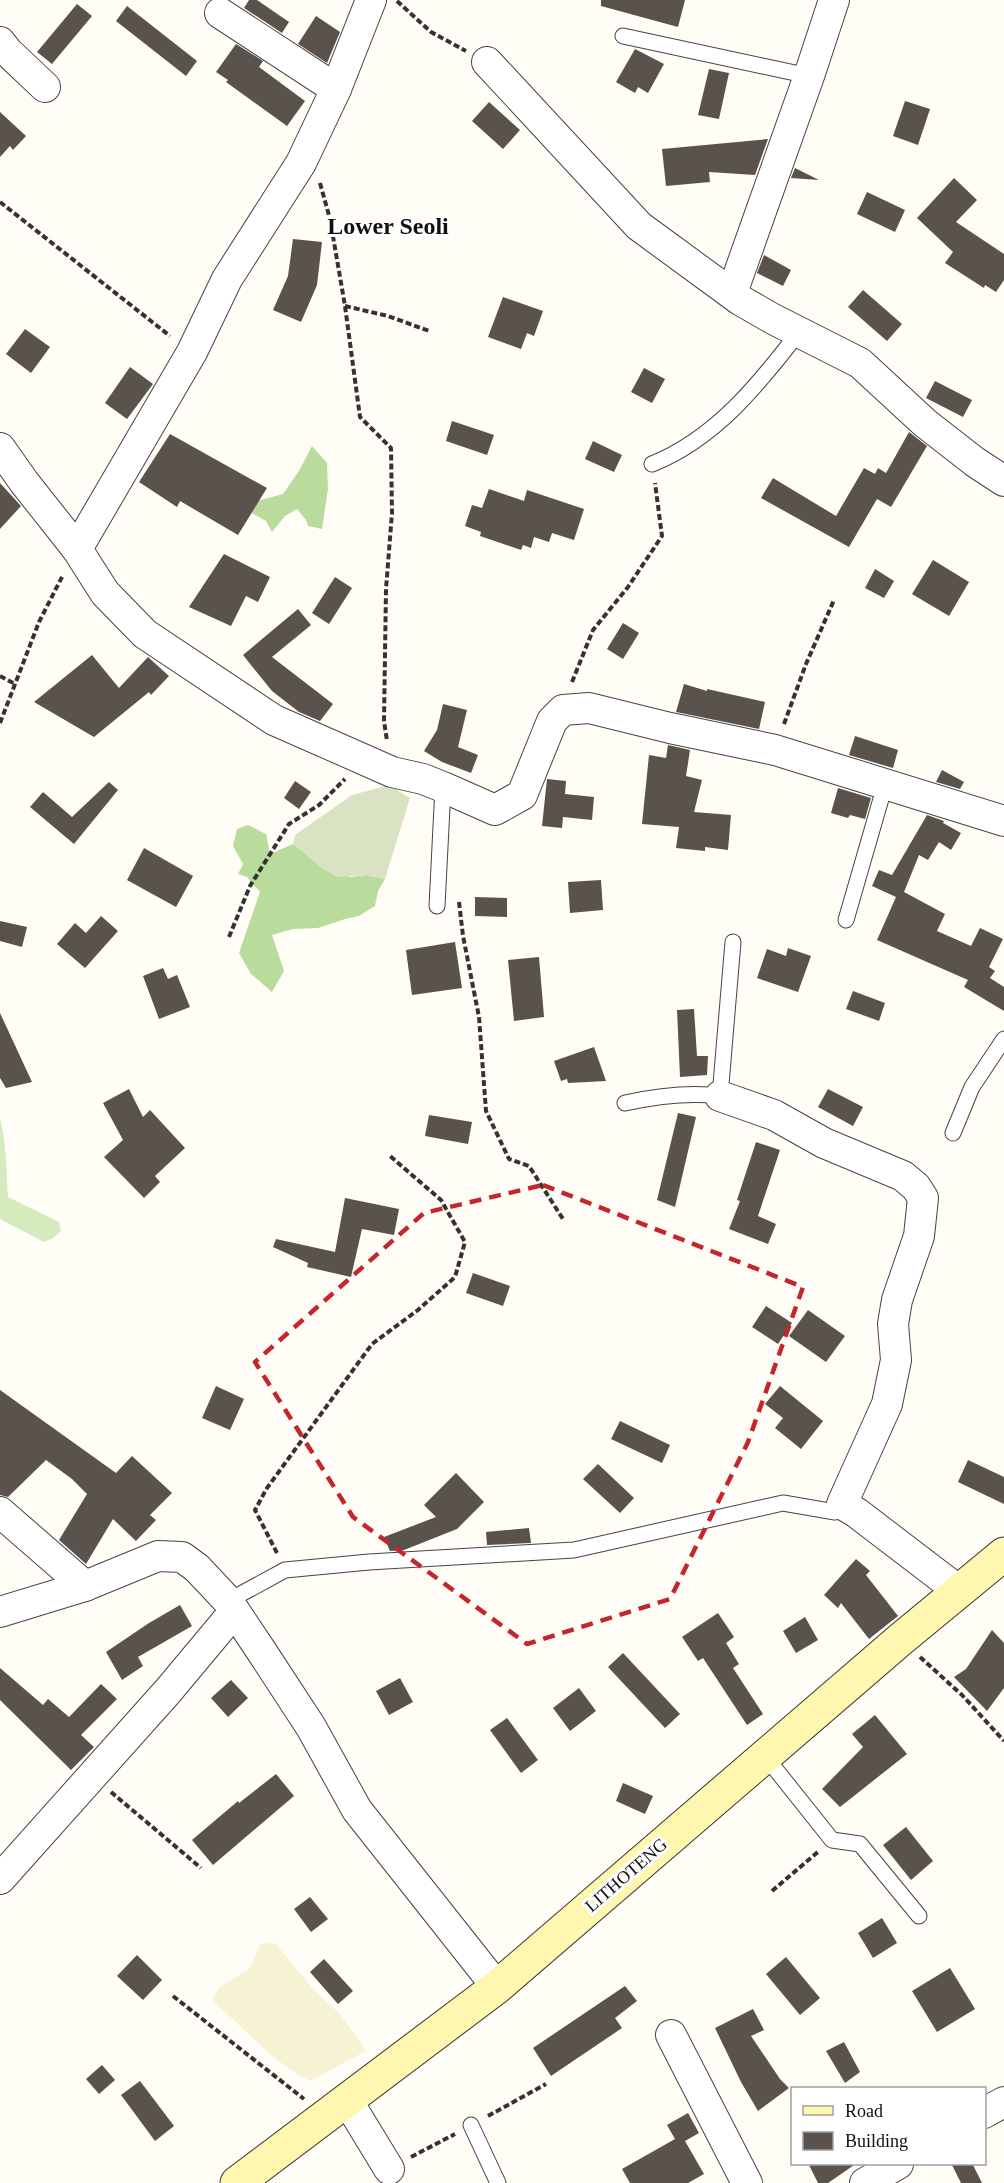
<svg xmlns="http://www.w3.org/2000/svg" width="1004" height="2183" font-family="'Times New Roman',serif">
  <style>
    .farmland { fill: #f6f3d4 }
    .green { fill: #d5ebbd }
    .forest { fill: #b9dc9c }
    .cemetery { fill: #d9e3c4 }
    .building { fill: #5a524d }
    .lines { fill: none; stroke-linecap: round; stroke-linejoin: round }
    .lane-casing { stroke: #444; stroke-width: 17 }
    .street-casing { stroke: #444; stroke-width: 32 }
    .secondary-casing { stroke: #333; stroke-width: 35 }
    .path { stroke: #333; stroke-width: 4; stroke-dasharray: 6 3; stroke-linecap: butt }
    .lane { stroke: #fff; stroke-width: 15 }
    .street { stroke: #fff; stroke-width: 30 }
    .secondary { stroke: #fff6b0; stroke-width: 33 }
    .marked { fill: none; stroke: #c4262e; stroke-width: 4.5; stroke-dasharray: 12 8; stroke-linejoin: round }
    .labels { text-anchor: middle; stroke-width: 6; stroke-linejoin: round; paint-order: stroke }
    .street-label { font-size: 18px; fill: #111; stroke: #fff }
    .district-label { font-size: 24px; font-weight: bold; fill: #111; stroke: #fff }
  </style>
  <rect width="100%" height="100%" fill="#fffdf5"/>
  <polygon class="farmland" points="275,1943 313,1989 341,2015 366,2051 310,2081 297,2074 273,2057 212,2000 219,1988 250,1968 260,1944"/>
  <path class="green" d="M0,1118C7,1145 6,1170 8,1197L59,1222L61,1231L53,1238L44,1242L0,1219Z"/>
  <g class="forest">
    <polygon points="312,446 327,463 328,489 322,529 308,526 306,520 297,509 285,516 272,532 266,521 248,511 253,502 283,494 299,471"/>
    <polygon points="248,825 266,834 270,854 293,844 307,855 350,877 366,875 385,879 378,891 375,906 359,916 345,919 318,928 293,929 272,935 284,971 272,992 251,974 239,953 260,892 247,877 238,874 243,864 233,846 237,829"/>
  </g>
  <polygon class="cemetery" points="389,785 410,798 385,879 366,875 337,877 320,867 293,844 295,835 352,795"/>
  <g class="building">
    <polygon points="249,0 257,0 289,22 282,33 244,8"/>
    <polygon points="601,0 685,0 678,27 601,6"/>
    <polygon points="77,4 92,16 52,64 37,52"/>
    <polygon points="127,6 197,61 186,76 116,21"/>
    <polygon points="316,16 340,32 327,63 298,44"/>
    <polygon points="236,44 263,61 259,67 305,101 287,126 226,82 228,80 216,72"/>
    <polygon points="635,49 664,64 648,93 638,87 635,93 616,82"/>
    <polygon points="709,69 729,73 719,119 698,115"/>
    <polygon points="905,101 930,109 918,145 893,136"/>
    <polygon points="489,102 520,130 503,149 472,121"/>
    <polygon points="0,112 26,136 13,150 10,146 0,157"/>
    <polygon points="768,139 755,175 709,172 710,182 666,186 662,149"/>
    <polygon points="795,168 819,180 791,178"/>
    <polygon points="954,178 977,200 956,222 1004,254 1004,280 996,292 985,285 984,288 945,263 953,252 917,218"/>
    <polygon points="867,192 905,210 895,232 857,214"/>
    <polygon points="293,239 322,242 317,285 301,322 273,310 288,276"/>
    <polygon points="764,255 791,270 783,286 757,273"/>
    <polygon points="863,290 902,324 887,341 848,307"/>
    <polygon points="503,297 543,311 534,336 527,333 521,349 488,337"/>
    <polygon points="25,329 50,347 31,373 6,354"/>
    <polygon points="130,367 153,384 127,419 105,403"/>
    <polygon points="644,368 665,379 652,403 631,392"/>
    <polygon points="935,381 972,400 963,417 926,398"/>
    <polygon points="452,421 494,435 487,455 446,441"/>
    <polygon points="909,432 927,446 891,507 877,499 849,547 761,498 773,478 836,516 864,468 875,474 878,468 886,473"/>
    <polygon points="170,434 267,488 238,535 180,501 177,507 139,482"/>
    <polygon points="593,441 622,455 614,472 585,459"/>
    <polygon points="0,483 21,506 0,529"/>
    <polygon points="489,489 524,501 527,490 584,509 574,540 552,533 549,542 534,537 531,548 523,545 521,550 480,536 481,532 465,526 472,505 482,508"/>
    <polygon points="224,554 270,577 258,602 246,596 231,626 189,607"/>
    <polygon points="933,560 969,582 949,616 912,594"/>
    <polygon points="875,569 894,581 884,598 865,588"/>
    <polygon points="335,577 352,588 329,624 312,613"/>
    <polygon points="298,609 311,625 272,657 333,704 320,721 299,712 272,691 243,655"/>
    <polygon points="623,623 639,633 623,659 607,649"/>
    <polygon points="92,655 119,688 148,657 169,676 151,695 149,692 94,737 34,702"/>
    <polygon points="684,684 707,691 707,689 765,702 759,729 676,712"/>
    <polygon points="443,704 467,710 458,747 478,755 471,773 442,762 424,751 437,730"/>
    <polygon points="855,736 898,750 893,768 849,755"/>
    <polygon points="668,745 690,750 686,776 702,780 694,812 731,815 728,850 705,847 705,851 676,848 679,827 642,824 649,755 666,758"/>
    <polygon points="942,770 964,782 960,789 936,782"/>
    <polygon points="547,779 566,781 565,794 594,797 592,820 563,817 562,828 542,826"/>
    <polygon points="295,781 311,792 299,809 284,798"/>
    <polygon points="109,782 118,790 74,844 30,807 43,792 72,817"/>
    <polygon points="838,788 871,798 865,819 850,815 848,818 831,813"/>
    <polygon points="927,815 944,821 943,823 961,833 951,850 939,842 928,860 919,855 904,892 945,914 937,931 971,946 980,928 1003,939 989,967 995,971 990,978 1004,987 1004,1011 964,987 968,980 877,940 896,897 872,886 879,870 892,875"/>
    <polygon points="144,848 193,876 176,907 127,880"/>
    <polygon points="601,880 603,910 570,913 568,882"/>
    <polygon points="475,897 507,898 507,917 475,916"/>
    <polygon points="101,916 118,931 85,968 57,944 75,923 86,933"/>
    <polygon points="0,921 27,927 22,947 0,941"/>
    <polygon points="455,942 462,988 412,995 406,950"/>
    <polygon points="788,948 811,956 798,992 757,978 767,949 786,956"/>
    <polygon points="539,957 544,1017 514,1021 508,960"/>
    <polygon points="163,968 168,979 177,975 190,1007 159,1019 143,976"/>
    <polygon points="853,991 885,1003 879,1021 846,1009"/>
    <polygon points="694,1009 697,1056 708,1056 707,1075 680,1077 677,1010"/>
    <polygon points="0,1013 32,1082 6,1088 0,1078"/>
    <polygon points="594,1047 606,1081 568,1083 567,1079 561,1081 554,1061"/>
    <polygon points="129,1089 143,1117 150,1110 185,1148 155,1176 160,1182 144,1198 104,1157 123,1140 103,1103"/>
    <polygon points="828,1089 863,1107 853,1126 818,1107"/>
    <polygon points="678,1113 696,1117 675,1207 657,1200"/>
    <polygon points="429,1115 472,1122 468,1144 425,1136"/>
    <polygon points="756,1142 780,1150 758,1216 776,1224 768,1244 729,1229 740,1201 737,1200"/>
    <polygon points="345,1198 399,1209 394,1235 362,1229 351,1277 307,1267 308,1263 273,1247 276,1239 335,1252"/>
    <polygon points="473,1273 510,1286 503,1306 466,1293"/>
    <polygon points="766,1306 792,1323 778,1344 752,1327"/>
    <polygon points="808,1310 845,1336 826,1362 789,1336"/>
    <polygon points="216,1386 244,1399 230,1430 202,1418"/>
    <polygon points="780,1386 823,1421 801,1449 775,1428 783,1418 765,1404"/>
    <polygon points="0,1390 116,1473 132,1456 172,1493 150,1515 156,1520 136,1541 113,1519 86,1564 59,1540 87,1494 72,1479 46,1460 8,1497 0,1495"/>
    <polygon points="620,1421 670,1445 662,1463 611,1439"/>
    <polygon points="968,1460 1004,1477 1004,1504 958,1482"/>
    <polygon points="598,1464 634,1498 620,1513 583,1479"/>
    <polygon points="456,1473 484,1502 457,1529 404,1550 390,1551 384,1537 436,1517 424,1505"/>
    <polygon points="529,1528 531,1543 487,1545 486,1532"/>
    <polygon points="856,1559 870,1571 866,1575 898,1616 869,1639 841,1603 838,1608 824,1595"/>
    <polygon points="180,1605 192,1626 138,1657 143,1666 122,1680 106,1652 149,1623"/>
    <polygon points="718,1613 734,1637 726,1643 739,1664 733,1668 763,1714 747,1725 703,1658 698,1661 682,1637"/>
    <polygon points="805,1617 818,1640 796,1653 783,1631"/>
    <polygon points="992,1630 1004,1643 1004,1688 987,1711 954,1677 966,1669"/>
    <polygon points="623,1653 680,1714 665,1728 608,1667"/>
    <polygon points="0,1668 43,1705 48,1699 69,1717 101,1684 117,1699 81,1735 94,1747 71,1770 0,1700"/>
    <polygon points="400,1678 413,1702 389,1715 376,1691"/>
    <polygon points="231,1680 248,1698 228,1717 211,1698"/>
    <polygon points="579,1688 596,1711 570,1731 553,1708"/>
    <polygon points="875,1715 907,1754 840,1807 822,1789 863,1747 852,1734"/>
    <polygon points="507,1718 538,1760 521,1773 490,1730"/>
    <polygon points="276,1774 294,1796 213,1865 192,1840 238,1801 239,1803"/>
    <polygon points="623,1783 653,1796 645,1814 616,1801"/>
    <polygon points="906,1827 933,1861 911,1880 883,1845"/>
    <polygon points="310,1897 328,1919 311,1932 294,1909"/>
    <polygon points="882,1918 897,1943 873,1958 858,1933"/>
    <polygon points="137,1955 162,1980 143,2000 117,1976"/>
    <polygon points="786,1957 820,1998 800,2015 766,1974"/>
    <polygon points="324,1959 353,1991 338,2004 310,1972"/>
    <polygon points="950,1968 975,2009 937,2032 912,1991"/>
    <polygon points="625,1986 637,2001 615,2018 622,2028 551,2076 533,2048"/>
    <polygon points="753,2009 764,2030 751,2036 780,2079 789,2088 758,2111 741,2082 715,2028"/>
    <polygon points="844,2042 860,2072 845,2083 826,2051"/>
    <polygon points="102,2065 115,2080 99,2094 86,2079"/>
    <polygon points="140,2081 174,2126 155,2141 121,2095"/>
    <polygon points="688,2113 699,2133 685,2141 704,2174 688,2183 630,2183 622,2169 675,2139 667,2125"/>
    <polygon points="808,2163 857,2163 828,2183 818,2183"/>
    <polygon points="951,2163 972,2163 982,2183 961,2183"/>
  </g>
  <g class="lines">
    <defs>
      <g id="lane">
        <polyline points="623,36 809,76"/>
        <path d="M652,464C715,439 759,384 799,332"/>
        <polyline points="437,906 443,787"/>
        <polyline points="846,920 885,785"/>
        <path d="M625,1103C657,1096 689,1092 720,1096L733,942"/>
        <polyline points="953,1133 972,1087 1004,1039"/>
        <polyline points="228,1601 285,1570 369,1562 574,1550 783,1503 835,1512 842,1504"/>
        <polyline points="765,1756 832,1840 860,1844 919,1916"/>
        <polyline points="471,2125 498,2183"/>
      </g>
      <g id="street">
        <polyline points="220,13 336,89"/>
        <polyline points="0,42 8,52 45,87"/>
        <polyline points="487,62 639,226 740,300 773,319 860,363 925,423 975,462 1004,481"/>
        <polyline points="732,293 809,76 834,0"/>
        <polyline points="0,448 24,482 77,549 105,593 145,634 274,720 392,772 423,779 443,787 495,810 522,795 552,721 563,710 589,708 670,728 775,750 1004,821"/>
        <polyline points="77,549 192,352 227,279 301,163 336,89 371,0"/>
        <polyline points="720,1096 774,1115 824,1143 903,1176 916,1187 923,1198 919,1236 897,1300 893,1324 896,1360 887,1404 842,1504 857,1513 959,1591"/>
        <polyline points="0,1512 85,1586 158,1556 182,1557 197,1568 228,1601 262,1652 311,1727 357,1810 497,1987"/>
        <polyline points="0,1612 85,1586"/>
        <polyline points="0,1879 168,1691 234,1612"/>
        <polyline points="671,2035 747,2183"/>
        <polyline points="347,2100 389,2169"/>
        <polyline points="984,2113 1004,2102"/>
        <polyline points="865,2183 898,2164"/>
      </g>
      <polyline id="secondary" points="237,2183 497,1987 901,1639 1004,1554"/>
    </defs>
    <use href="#lane" class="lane-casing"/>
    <use href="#street" class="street-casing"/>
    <use href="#secondary" class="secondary-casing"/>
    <g class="path">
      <polyline points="397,1 431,32 466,51"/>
      <polyline points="320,183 330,219 345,306 360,417 391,448 392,513 386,589 384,721 387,741"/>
      <polyline points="0,202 170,336"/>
      <polyline points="345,306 388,316 429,331"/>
      <polyline points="0,676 15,684"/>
      <polyline points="572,682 593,630 628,587 662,536 655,483"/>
      <polyline points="0,723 39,622 63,575"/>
      <polyline points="784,724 806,664 834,600"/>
      <polyline points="459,902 463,936 479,1017 486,1111 509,1159 529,1166 563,1219"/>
      <polyline points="229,937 250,886 289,824 319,805 345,779"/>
      <polyline points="277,1553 255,1510 267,1488 372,1344 418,1310 455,1277 465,1242 441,1200 390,1156"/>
      <polyline points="920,1657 962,1695 1004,1741"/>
      <polyline points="111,1792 201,1868"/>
      <polyline points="772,1891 819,1851"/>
      <polyline points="173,1996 304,2099"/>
      <polyline points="488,2116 546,2084"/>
      <polyline points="411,2157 455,2134"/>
    </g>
    <use href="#lane" class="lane"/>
    <use href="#street" class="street"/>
    <use href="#secondary" class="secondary"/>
  </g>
  <path class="marked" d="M543,1185L803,1287L748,1442L670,1599L527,1644L353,1517L255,1362L424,1213Z"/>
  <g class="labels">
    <g class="street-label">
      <text transform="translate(626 1875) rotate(-41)" y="6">LITHOTENG</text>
    </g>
    <g class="district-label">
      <text x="388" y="234">Lower Seoli</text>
    </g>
  </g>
  <rect x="791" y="2087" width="195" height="78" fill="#ffffff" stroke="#a0a0a0" stroke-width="1.5"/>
  <rect x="803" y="2106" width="30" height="9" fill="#fff6b0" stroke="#a0a0a0" stroke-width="1.5"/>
  <text x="845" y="2117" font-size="18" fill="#111111">Road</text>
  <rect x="803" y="2132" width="30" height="18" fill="#5a524d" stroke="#a0a0a0" stroke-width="1.5"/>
  <text x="845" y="2147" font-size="18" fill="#111111">Building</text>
</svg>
